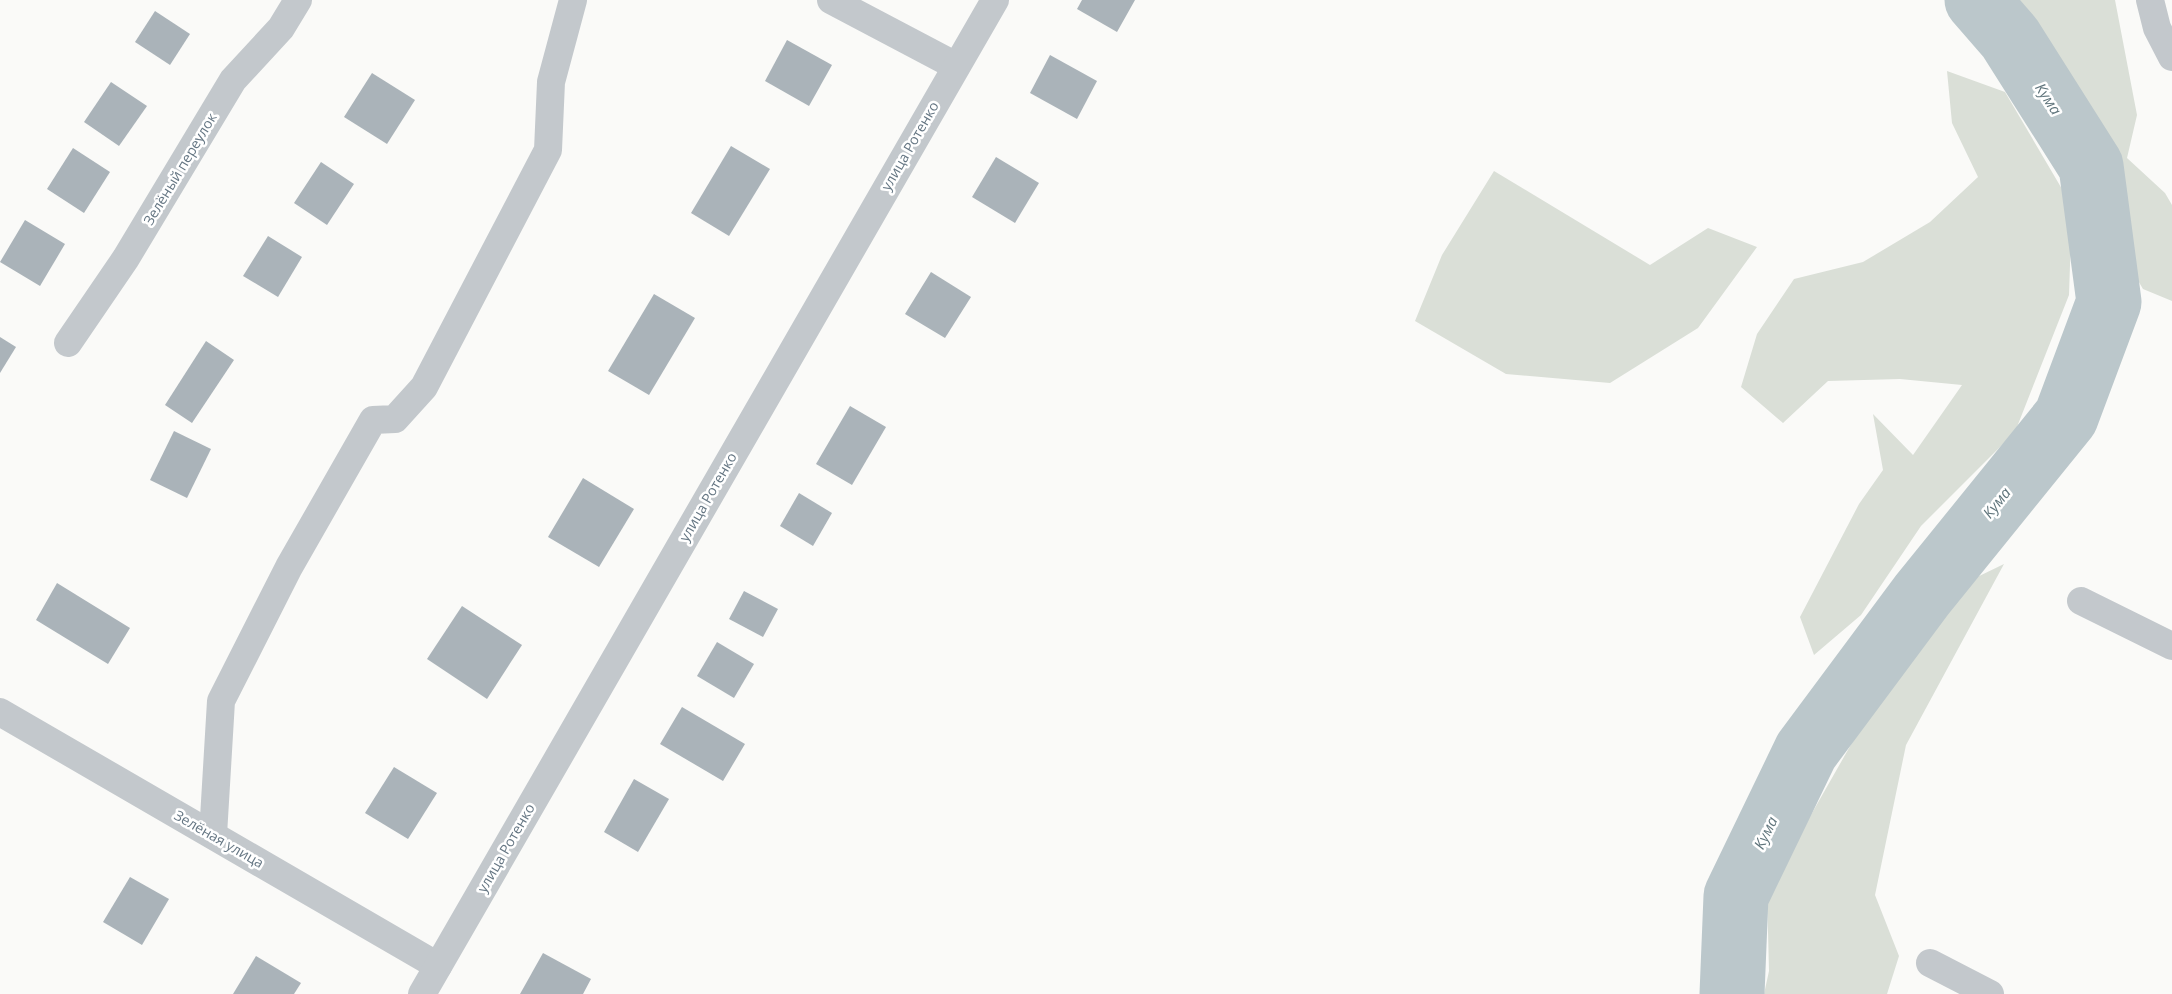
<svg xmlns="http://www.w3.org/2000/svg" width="2172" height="994" font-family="'Open Sans',sans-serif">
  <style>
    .green { fill: #dadfd7 }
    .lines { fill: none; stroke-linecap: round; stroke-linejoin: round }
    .river { stroke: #bbc7cb; stroke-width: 65 }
    .building { fill: #aab3b9 }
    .minor { stroke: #c3c8cc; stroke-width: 28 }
    .labels { text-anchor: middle; stroke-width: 5; stroke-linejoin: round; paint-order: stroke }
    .street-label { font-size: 14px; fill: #657683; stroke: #fff }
    .water-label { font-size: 15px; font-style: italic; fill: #60757c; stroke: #fff }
  </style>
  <rect width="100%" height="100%" fill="#fafaf8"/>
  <g class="green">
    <polygon points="1991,0 2115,0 2137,115 2127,158 2165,193 2172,205 2172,301 2143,289 2120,250 2104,155 2049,68"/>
    <polygon points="1947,71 2005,92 2072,206 2069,295 2015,432 1921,526 1861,615 1814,655 1800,617 1859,504 1883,470 1873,414 1913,455 1962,385 1900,379 1828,381 1783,423 1741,387 1757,334 1794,279 1863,262 1930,222 1978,177 1952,123"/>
    <polygon points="1494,171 1650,265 1708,228 1757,247 1698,328 1610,383 1506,374 1415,321 1442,255"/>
    <polygon points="2004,564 1906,745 1875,895 1899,956 1887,994 1764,994 1769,971 1767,892 1857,734 1940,595"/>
  </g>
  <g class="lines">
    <polyline class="river" points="1732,994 1736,896 1806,751 1922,595 2066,417 2109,302 2091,166 2010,38 1977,0"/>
  </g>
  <g class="building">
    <polygon points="1082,0 1135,0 1117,32 1077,9"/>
    <polygon points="155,11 190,34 170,65 135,42"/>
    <polygon points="787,40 832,65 809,106 765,81"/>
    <polygon points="1050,55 1097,81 1077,119 1030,93"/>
    <polygon points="372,73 415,100 387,144 344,117"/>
    <polygon points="111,82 147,106 119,146 84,122"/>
    <polygon points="731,146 770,169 729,236 691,213"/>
    <polygon points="73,148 110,172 84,213 47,189"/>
    <polygon points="996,157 1039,183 1015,223 972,197"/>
    <polygon points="321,162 354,184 327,225 294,203"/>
    <polygon points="25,220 65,244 40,286 0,262"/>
    <polygon points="268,236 302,257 278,297 243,276"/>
    <polygon points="931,272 971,297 945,338 905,314"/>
    <polygon points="654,294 695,318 649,395 608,371"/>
    <polygon points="0,337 16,347 0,373"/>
    <polygon points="206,341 234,360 192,423 165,405"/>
    <polygon points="850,406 886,427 852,485 816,464"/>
    <polygon points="174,431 211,449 187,498 150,480"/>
    <polygon points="583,478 634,509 599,567 548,537"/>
    <polygon points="799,493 832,513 813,546 780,526"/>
    <polygon points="57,583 130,628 108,664 36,620"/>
    <polygon points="744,591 778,609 763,637 729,619"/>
    <polygon points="462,606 522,645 487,699 427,659"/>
    <polygon points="717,642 754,664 734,698 697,676"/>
    <polygon points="682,707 745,744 723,781 660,744"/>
    <polygon points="394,767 437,793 408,839 365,813"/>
    <polygon points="634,779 669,799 638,852 604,832"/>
    <polygon points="130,877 169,899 142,945 103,922"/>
    <polygon points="543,953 591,979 583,994 520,994"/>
    <polygon points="256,956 301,983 294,994 233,994"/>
  </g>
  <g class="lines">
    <g class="minor">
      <polyline points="831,0 956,66"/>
      <polyline points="2150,0 2157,28 2172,57"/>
      <polyline points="68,343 126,258 233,80 281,28 298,0"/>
      <polyline points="2081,601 2172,646"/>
      <polyline points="0,712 438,966"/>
      <polyline points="213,835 221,701 289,567 373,420 395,419 424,387 548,150 551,82 573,0"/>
      <polyline points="1930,963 1990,994"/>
      <polyline points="422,994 995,0"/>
    </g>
  </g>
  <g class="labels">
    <g class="street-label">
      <text transform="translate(910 146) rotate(-60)" y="5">улица Ротенко</text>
      <text transform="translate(180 169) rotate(-59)" y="5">Зелёный переулок</text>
      <text transform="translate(708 497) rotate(-60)" y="5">улица Ротенко</text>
      <text transform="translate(219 839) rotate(30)" y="5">Зелёная улица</text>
      <text transform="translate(506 848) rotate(-60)" y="5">улица Ротенко</text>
    </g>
    <g class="water-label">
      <text transform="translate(2048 99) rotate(57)" y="5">Кума</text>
      <text transform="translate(1997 503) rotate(-51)" y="5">Кума</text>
      <text transform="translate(1766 833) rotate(-64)" y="5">Кума</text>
    </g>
  </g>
</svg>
